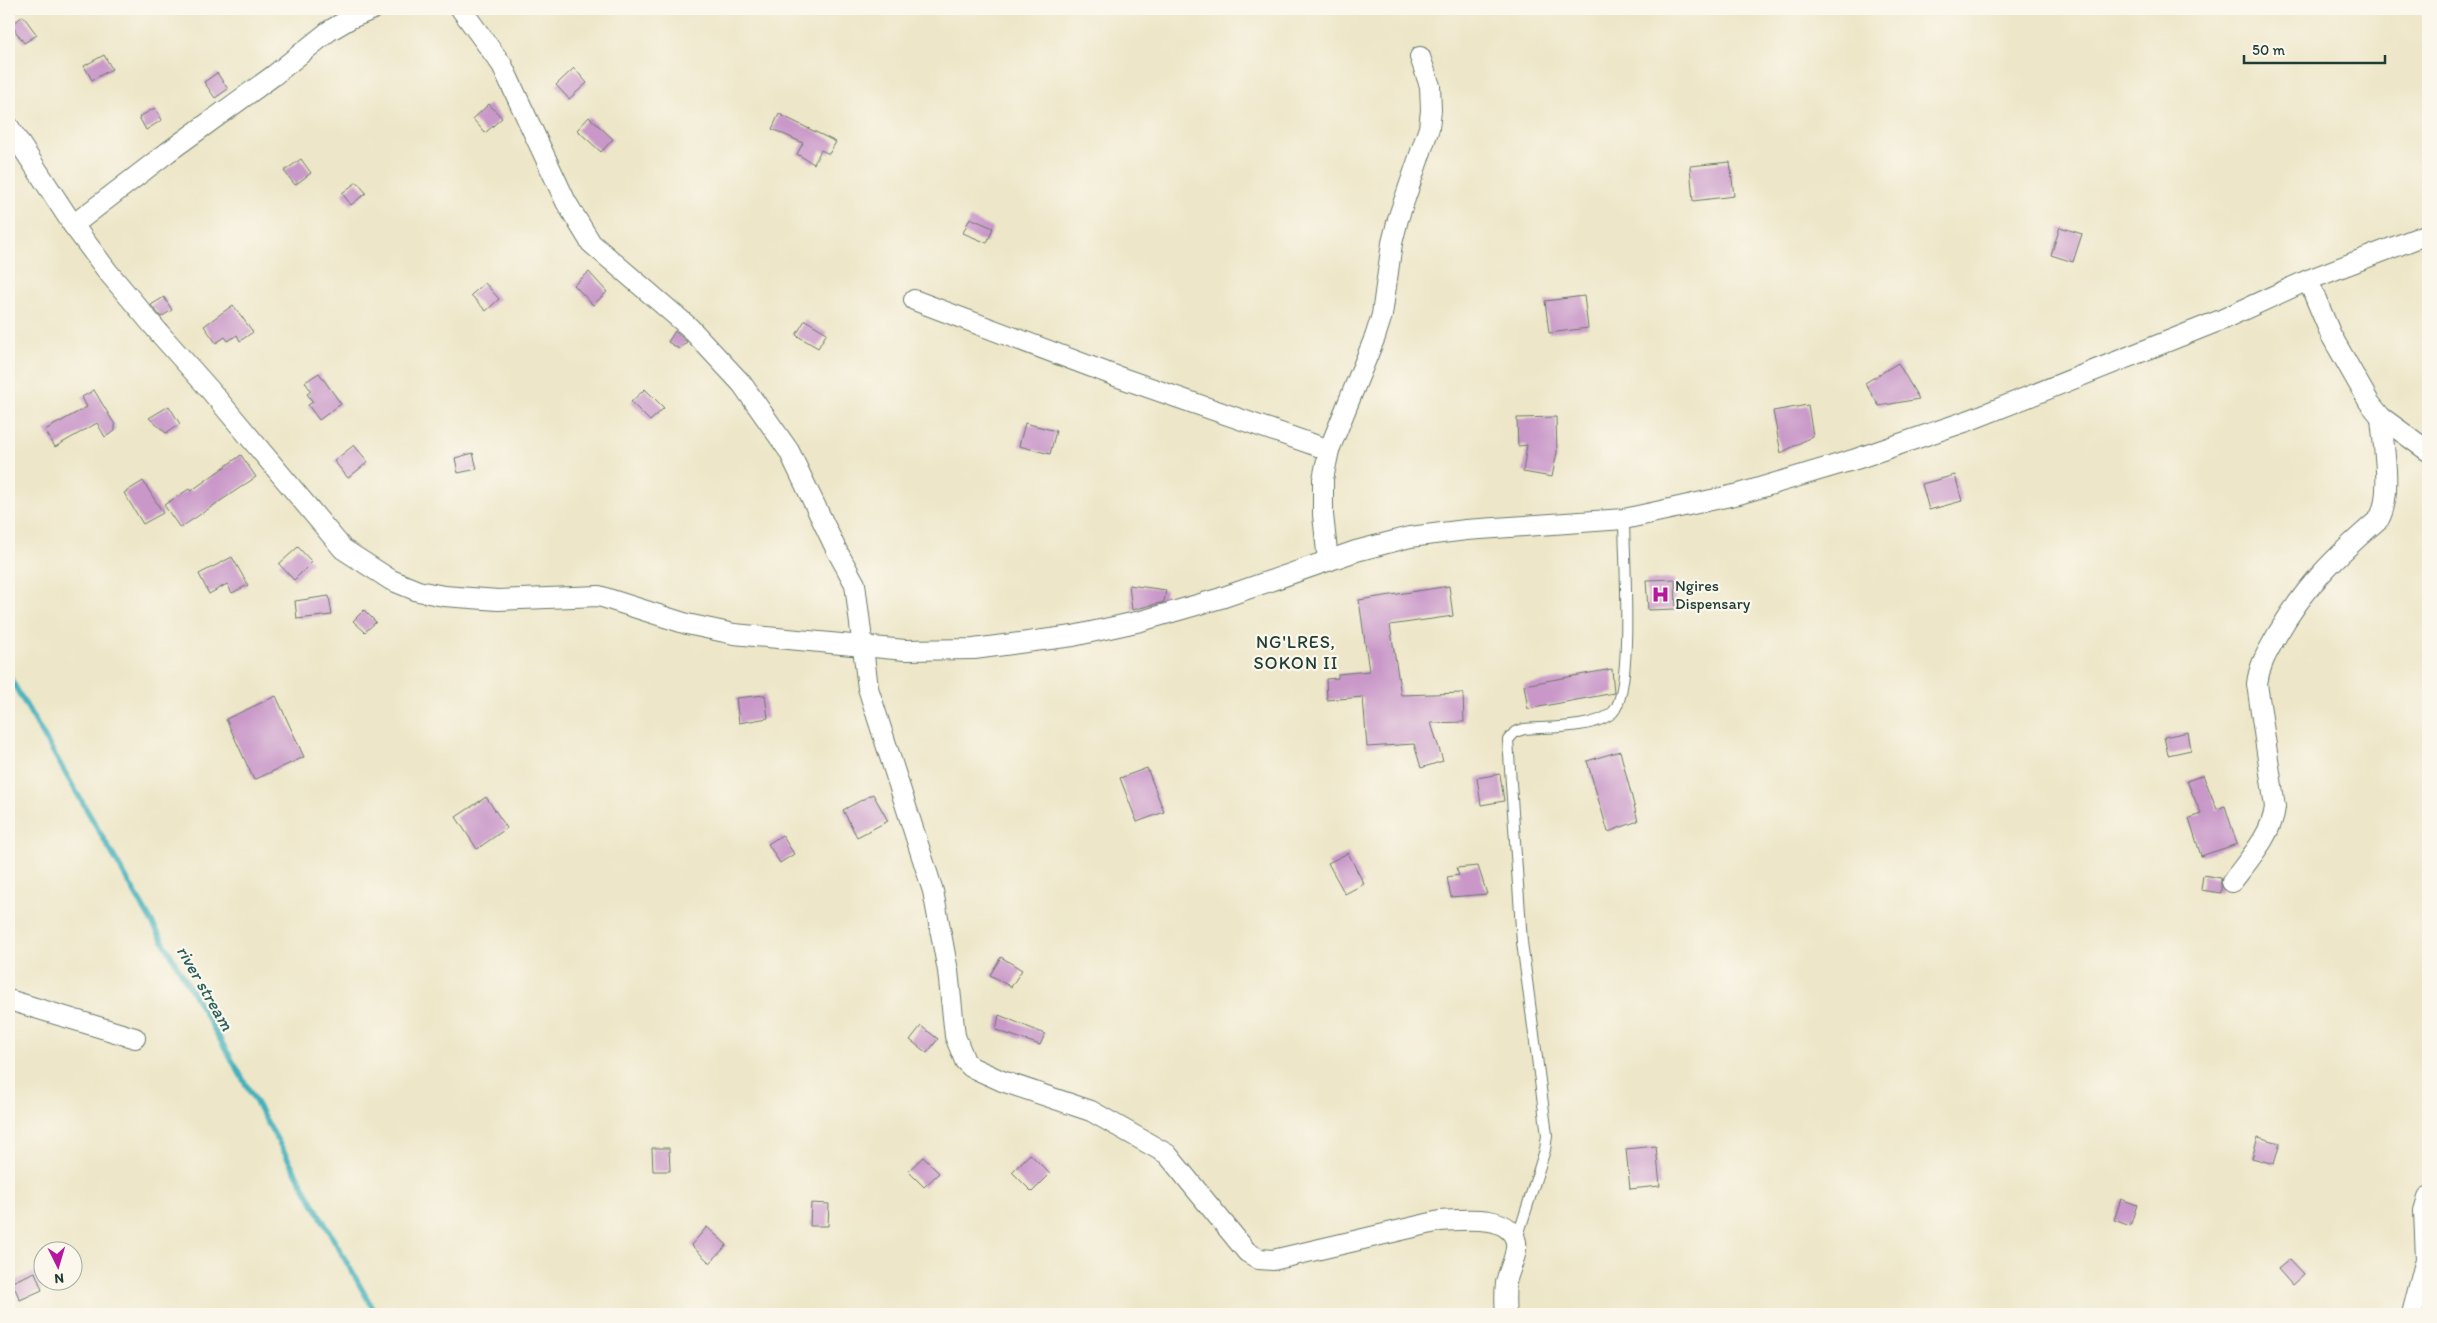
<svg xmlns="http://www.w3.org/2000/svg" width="2437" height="1323" font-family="Itim,sans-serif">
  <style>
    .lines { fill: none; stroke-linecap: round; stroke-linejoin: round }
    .stream { stroke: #42b1bc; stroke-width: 5.5 }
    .building { fill: #c998c9 }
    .lane-casing { stroke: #677868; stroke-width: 12 }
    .street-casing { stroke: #677868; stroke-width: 22 }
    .lane { stroke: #fff; stroke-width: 10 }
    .street { stroke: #fff; stroke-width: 20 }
    .labels { text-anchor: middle; stroke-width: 4.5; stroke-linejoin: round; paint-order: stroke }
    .poi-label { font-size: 16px; fill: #1f3d34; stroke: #fbf7ec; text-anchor: start }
    .neighbourhood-label { font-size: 18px; letter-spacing: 1px; fill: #1f3d34; stroke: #fbf7ec }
    .water-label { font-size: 18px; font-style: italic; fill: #2a605d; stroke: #fbf7ec }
  </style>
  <rect width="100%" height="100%" fill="#fbf7ec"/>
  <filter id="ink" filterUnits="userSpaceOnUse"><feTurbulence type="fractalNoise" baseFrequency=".02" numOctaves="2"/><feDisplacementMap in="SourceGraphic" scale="10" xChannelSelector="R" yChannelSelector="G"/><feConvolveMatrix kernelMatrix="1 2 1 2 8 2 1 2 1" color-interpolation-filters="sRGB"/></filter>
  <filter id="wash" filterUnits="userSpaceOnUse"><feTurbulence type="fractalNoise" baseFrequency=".0096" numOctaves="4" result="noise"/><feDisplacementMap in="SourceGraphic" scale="20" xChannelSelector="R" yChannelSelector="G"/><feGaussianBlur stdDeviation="1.12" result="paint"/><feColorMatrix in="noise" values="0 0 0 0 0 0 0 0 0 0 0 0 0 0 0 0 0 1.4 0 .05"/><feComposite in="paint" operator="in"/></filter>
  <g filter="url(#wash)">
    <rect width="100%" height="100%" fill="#ede6c8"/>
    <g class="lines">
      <polyline class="stream" points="9,676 236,1067 376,1314"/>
    </g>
    <g id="blocks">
      <g class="building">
        <polygon points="23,16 37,35 24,43 11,25"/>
        <polygon points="104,55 112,69 92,80 84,66"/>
        <polygon points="574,68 587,83 569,99 556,85"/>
        <polygon points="217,73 228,89 215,98 204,82"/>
        <polygon points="489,104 502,118 485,133 473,119"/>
        <polygon points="155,108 162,120 146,130 139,117"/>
        <polygon points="779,114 836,142 829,154 821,150 814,164 797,154 803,143 772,129"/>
        <polygon points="589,117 613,139 601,152 577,130"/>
        <polygon points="301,159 311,173 295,185 284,171"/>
        <polygon points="1730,162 1734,196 1693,201 1690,166"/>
        <polygon points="357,182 366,193 351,205 342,193"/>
        <polygon points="970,218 993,228 987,243 963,233"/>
        <polygon points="2060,227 2082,234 2073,262 2051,255"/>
        <polygon points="589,272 607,292 593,305 574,285"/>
        <polygon points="485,283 499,299 486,311 471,295"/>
        <polygon points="1584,296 1588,328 1549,333 1545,301"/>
        <polygon points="164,297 172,310 161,317 151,305"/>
        <polygon points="233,305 253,332 240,341 237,335 228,341 225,337 216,343 204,326"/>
        <polygon points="805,320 827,333 818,348 796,335"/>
        <polygon points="675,331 687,342 679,349 668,342"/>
        <polygon points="1898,363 1919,399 1879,406 1865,383"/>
        <polygon points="319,373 341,404 319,420 308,405 313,402 307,394 311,391 305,382"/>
        <polygon points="645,389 664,408 650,421 631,402"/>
        <polygon points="94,390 115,425 115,431 105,437 97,423 55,447 45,430 87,407 82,397"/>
        <polygon points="1808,405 1813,436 1781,453 1773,411"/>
        <polygon points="169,406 180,424 166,433 149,418"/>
        <polygon points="1556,417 1557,452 1552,477 1523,472 1527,445 1518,446 1517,418"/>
        <polygon points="1025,423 1056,431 1050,454 1019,446"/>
        <polygon points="354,445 368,462 348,478 334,461"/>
        <polygon points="473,453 477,469 458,473 455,458"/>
        <polygon points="241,455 256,477 180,528 164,505 189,489 191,491"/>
        <polygon points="1955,475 1962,501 1929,510 1922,484"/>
        <polygon points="143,481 163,513 143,524 124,493"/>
        <polygon points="298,547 312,562 294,580 279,564"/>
        <polygon points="232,557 248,585 232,593 227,584 209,594 199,574"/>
        <polygon points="1675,579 1676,609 1648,610 1646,580"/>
        <polygon points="1129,585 1166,590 1164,602 1132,610"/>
        <polygon points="1449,586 1453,616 1390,625 1401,695 1463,693 1464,722 1431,723 1443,761 1421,768 1414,744 1367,747 1363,697 1327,700 1326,679 1338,678 1338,674 1369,671 1359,600"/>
        <polygon points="329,596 332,615 297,619 295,601"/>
        <polygon points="364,610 376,622 365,632 353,621"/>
        <polygon points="1612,669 1614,693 1528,709 1524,685"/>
        <polygon points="765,695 768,718 739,723 736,698"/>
        <polygon points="276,696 304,757 254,780 226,719"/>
        <polygon points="2188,732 2191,750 2168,755 2164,737"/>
        <polygon points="1620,751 1638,821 1608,832 1587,761"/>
        <polygon points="1147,768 1164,812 1137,822 1120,778"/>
        <polygon points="1500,774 1504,801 1481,805 1477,778"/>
        <polygon points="2203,775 2217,809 2225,806 2237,844 2201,856 2189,818 2201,814 2187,781"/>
        <polygon points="873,794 888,821 857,837 843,810"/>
        <polygon points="486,797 507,828 477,849 456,817"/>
        <polygon points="782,835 794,854 780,863 768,844"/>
        <polygon points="1348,853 1364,884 1345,894 1328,863"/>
        <polygon points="1478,866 1487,894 1451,897 1447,877 1459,875 1456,868"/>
        <polygon points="2203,875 2221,878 2221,893 2201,890"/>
        <polygon points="1001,957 1022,970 1011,987 990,975"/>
        <polygon points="999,1015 1045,1034 1040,1045 996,1030"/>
        <polygon points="921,1026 938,1039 927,1053 910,1040"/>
        <polygon points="2258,1137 2280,1143 2274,1164 2252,1158"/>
        <polygon points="1656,1146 1660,1186 1630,1189 1626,1149"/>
        <polygon points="652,1148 669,1148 670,1171 653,1171"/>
        <polygon points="1030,1154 1050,1174 1032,1192 1012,1172"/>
        <polygon points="923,1157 939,1173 924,1187 908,1171"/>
        <polygon points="2121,1199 2137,1205 2130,1226 2114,1220"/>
        <polygon points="811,1203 829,1204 828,1226 810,1226"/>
        <polygon points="707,1227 727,1245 710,1263 691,1245"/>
        <polygon points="2290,1259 2304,1274 2292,1285 2278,1269"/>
        <polygon points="35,1272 42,1290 20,1300 12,1282"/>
      </g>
    </g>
  </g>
  <g filter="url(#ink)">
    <use href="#blocks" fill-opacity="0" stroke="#677868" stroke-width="1"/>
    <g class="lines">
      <defs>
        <path id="lane" d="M1517,1239L1545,1150L1547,1135L1522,942L1508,740L1515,732L1524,729C1547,727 1595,729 1613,712C1634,691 1624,553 1624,519"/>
        <g id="street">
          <path d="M461,9L502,65L566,202L591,243L689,327L742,384L789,451L836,549L855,584L868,688L933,891L948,971L955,1036L965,1061L971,1067L1002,1081L1091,1111L1167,1154L1247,1252L1259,1259L1273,1260L1440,1221C1461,1220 1510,1213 1516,1242C1518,1255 1508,1271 1506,1283C1505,1293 1505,1304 1506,1314"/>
          <polyline points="9,127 73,225 108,272 161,335 210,390 343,549 391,580 418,591 444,596 498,600 599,596 687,624 734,634 905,650 974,649 1073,636 1141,621 1221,598 1356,551 1410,537 1466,530 1624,519 1739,494 1856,459 1970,420 2221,320 2308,280 2428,234"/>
          <polyline points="73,225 168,152 273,76 329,31 351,18 373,9"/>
          <polyline points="2308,280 2331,335 2369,402 2381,417 2428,451"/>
          <polyline points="914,300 1113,375 1329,450"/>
          <polyline points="1328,561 1323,515 1323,479 1329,450 1375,337 1382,315 1392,243 1398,219 1429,128 1431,110 1430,86 1420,57"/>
          <path d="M2232,882C2249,859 2272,835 2275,807L2257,684C2259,665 2268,651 2277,635C2306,585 2336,556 2379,519C2393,494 2383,446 2381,417"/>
          <polyline points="9,1000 135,1038"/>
          <polyline points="2412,1314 2426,1259 2424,1211 2428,1197"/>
        </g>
      </defs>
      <use href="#lane" class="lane-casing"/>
      <use href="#street" class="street-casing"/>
      <use href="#lane" class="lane"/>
      <use href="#street" class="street"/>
    </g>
  </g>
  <defs>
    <symbol id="hospital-bare" viewBox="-9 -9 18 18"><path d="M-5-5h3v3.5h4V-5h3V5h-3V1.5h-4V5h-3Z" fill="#b5179e" stroke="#fbf7ec" stroke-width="2.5" paint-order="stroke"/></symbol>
  </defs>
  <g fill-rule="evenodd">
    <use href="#hospital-bare" x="1648" y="582" width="25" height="25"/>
  </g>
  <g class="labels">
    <g class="poi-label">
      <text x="1675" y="591">Ngires<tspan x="1675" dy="18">Dispensary</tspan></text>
    </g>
    <g class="neighbourhood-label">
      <text x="1296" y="648">NG'LRES,<tspan x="1296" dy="21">SOKON II</tspan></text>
    </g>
    <g class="water-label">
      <text transform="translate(205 988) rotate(60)" y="6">river stream</text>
    </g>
  </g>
  <rect width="2437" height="1323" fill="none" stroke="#fbf7ec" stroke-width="30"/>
  <g transform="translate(58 1266) rotate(175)"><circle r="24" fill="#fbf7ec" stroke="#a3ada2"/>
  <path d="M0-4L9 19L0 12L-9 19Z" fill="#b5179e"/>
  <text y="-8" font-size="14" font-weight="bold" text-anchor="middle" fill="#1f3d34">N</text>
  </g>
  <path d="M2244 55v8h141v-8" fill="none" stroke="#1f3d34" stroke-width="2.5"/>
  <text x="2252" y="55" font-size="15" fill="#1f3d34" stroke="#fbf7ec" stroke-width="4" paint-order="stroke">50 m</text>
</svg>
